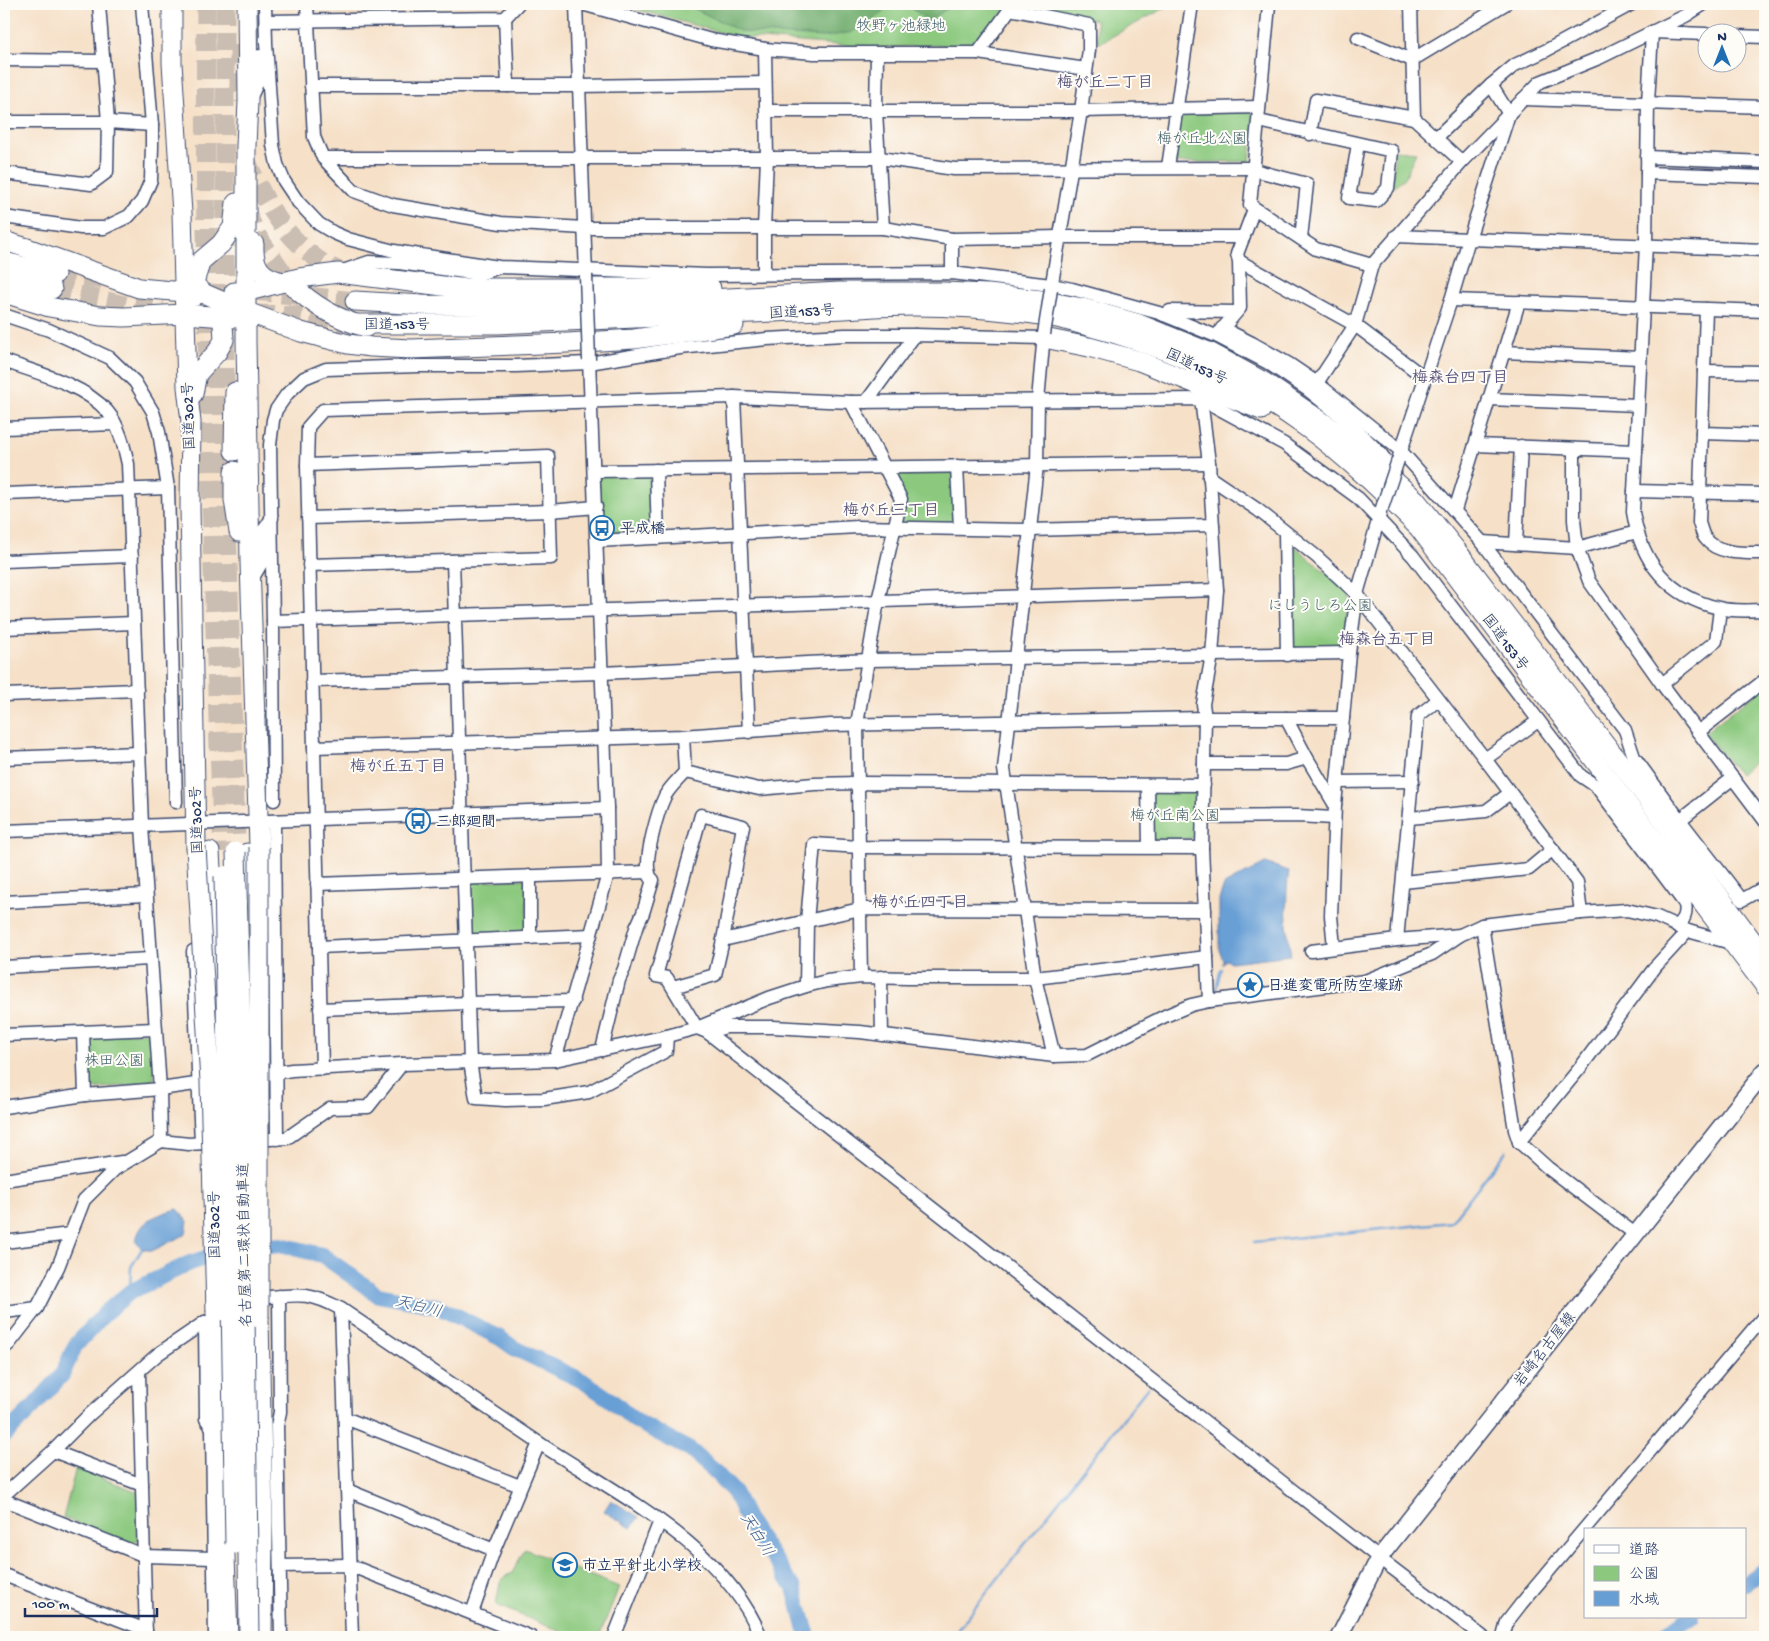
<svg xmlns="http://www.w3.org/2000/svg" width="1769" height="1641" font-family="'Gochi Hand','Klee One',sans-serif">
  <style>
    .green { fill: #8cc97f; stroke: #547c6e }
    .forest { fill: #71ad6e; stroke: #466e66 }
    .water { fill: #679fd5; stroke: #41679a }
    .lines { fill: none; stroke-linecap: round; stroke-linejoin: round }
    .stream { stroke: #679fd5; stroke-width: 2.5 }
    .river { stroke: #679fd5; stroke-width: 16 }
    .highway-tunnel { stroke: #cabdb2; stroke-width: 19; stroke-dasharray: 19 9; stroke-linecap: butt }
    .minor-casing { stroke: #3c4a6e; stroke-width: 15 }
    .major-casing { stroke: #3c4a6e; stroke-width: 19 }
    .highway-casing { stroke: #3c4a6e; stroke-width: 21 }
    .minor { stroke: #fff; stroke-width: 12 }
    .major { stroke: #fff; stroke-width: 16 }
    .highway { stroke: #fff; stroke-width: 19 }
    .minor-bridge-casing { stroke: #3c4a6e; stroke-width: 15; stroke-linecap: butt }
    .highway-bridge-casing { stroke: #3c4a6e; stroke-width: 21; stroke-linecap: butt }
    .minor-bridge { stroke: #fff; stroke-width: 12 }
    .highway-bridge { stroke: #fff; stroke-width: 19 }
    .labels { text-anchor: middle; stroke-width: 4; stroke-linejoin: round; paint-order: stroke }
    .park-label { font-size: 15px; fill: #3d5d68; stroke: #fdfcf7 }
    .street-label { font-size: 15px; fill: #1b2f5e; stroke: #fdfcf7 }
    .poi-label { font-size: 15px; font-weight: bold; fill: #1b2f5e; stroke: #fdfcf7; text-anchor: start }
    .neighbourhood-label { font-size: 16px; font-weight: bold; fill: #5c567e; stroke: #fdfcf7 }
    .water-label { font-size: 16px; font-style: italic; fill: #395c8e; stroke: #fdfcf7 }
  </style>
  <rect width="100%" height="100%" fill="#fdfcf7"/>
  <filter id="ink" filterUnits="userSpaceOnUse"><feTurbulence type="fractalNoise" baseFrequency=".02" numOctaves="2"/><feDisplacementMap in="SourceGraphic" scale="10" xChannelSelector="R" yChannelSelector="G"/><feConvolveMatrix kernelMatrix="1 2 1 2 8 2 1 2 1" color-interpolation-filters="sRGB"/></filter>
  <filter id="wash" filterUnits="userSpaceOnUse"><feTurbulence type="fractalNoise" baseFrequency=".0096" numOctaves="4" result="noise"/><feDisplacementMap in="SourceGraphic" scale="20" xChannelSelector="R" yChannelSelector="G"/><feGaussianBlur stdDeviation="1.12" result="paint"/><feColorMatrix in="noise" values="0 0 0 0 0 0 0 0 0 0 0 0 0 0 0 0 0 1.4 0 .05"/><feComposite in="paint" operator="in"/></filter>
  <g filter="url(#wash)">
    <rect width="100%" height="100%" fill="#f6e0c7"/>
    <g class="green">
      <polygon points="617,4 1172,4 1098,44 1096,20 1055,12 1008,6 976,49 944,51 944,45 876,48 737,37"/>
      <polygon points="1254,112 1250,161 1174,163 1180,114"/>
      <polygon points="1395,150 1416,152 1406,176 1392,188"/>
      <polygon points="890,467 956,468 958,526 902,524"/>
      <polygon points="654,471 656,531 600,533 598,473"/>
      <polygon points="1292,544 1350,593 1342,649 1292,648"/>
      <polygon points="1765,686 1765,755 1739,774 1704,733"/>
      <polygon points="1155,788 1197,789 1198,838 1150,840 1151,792"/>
      <polygon points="526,879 528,932 473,933 470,882"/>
      <polygon points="151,1032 154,1079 150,1083 89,1089 86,1035"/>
      <polygon points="76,1468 138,1492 139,1540 130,1544 63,1518"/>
      <polygon points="525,1549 619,1587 599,1637 574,1637 496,1605 500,1583 504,1577 512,1573"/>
    </g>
    <g class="forest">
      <polygon points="685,4 881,4 883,12 852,32 824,37 742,32"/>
      <polygon points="913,4 954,4 928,21 913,9"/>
    </g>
    <g class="water">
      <path d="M1265,863L1289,871C1285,896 1286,931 1291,955L1231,962L1225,960L1222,965L1223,959L1219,950V900L1224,885Z"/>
      <path d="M177,1209L188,1221L186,1234L152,1251L142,1249L136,1242C138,1221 158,1214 177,1209Z"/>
      <polygon points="611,1500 639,1517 631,1528 604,1511"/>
    </g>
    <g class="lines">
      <g class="stream">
        <polyline points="1216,989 1221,969"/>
        <polyline points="1254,1242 1451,1222 1506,1151"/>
        <polyline points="130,1292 131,1267 142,1249"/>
        <polyline points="952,1637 1148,1387"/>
      </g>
      <g class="river">
        <polyline points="4,1436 33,1407 62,1375 75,1346 106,1312 130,1292 190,1263 218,1254 246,1248 281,1245 322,1255 378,1295 437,1306 500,1338 514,1348 583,1381 612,1401 634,1420 690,1450 711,1468 734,1492 749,1523 794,1588 808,1637"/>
        <polyline points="1745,1583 1765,1569"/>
        <polyline points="1660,1637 1691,1617"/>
      </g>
    </g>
  </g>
  <g filter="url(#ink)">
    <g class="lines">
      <g class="highway-tunnel">
        <path d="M206,4C203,287 212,569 223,852"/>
        <polyline points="225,4 225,371 227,524 236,840"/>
        <polyline points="239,45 239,102"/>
        <path d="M246,159C264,200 282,235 320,261C329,267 341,271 351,276"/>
        <polyline points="245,209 258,237 291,284"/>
        <polyline points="55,274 106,280"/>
        <polyline points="52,289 129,306 163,310"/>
        <polyline points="253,291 355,301"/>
        <polyline points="255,314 296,315 344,322"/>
      </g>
      <defs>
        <g id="minor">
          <polyline points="265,4 266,43 273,145 277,164 284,181 298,202 319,224 334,233 348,239 394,251 499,267 707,275 952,273 1051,285 1072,289 1159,313 1216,336 1268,363 1308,390 1353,426 1381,454 1395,473"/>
          <polyline points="307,4 314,137 323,158 354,191 393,205 501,223 584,228 883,228 952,239"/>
          <polyline points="576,4 586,275"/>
          <polyline points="582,4 711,40 765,49 814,53 978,53 1086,69"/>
          <polyline points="1411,4 1414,118 1462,162"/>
          <polyline points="1269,5 1250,205 1316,249 1372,265"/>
          <polyline points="505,18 508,86"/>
          <polyline points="266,21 505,18 518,4"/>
          <path d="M1652,32L1648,103L1646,244L1633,512C1641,562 1669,597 1719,608C1733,612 1751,610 1765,610"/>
          <polyline points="1652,32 1706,34"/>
          <polyline points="1736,36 1765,37"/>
          <polyline points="1358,38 1412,60 1505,4"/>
          <polyline points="978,53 1010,9 1089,25 1089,50 1081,111 1051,289"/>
          <polyline points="877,55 876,111 883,228"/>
          <polyline points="4,60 103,61"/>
          <polyline points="1491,85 1515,65 1547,50 1632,4"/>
          <polyline points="311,86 579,86 765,83"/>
          <polyline points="250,99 259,79 259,56"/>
          <polyline points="1523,99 1765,107"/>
          <polyline points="767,111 1081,111 1259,107"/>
          <polyline points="1259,121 1392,151 1388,188 1376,201 1349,198 1358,144"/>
          <polyline points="4,122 108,122 152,125"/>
          <polyline points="1310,134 1316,100 1414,118"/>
          <polyline points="1647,157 1765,162"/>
          <polyline points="323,158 880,158 954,169 1254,168"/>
          <polyline points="1168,167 1192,4"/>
          <polyline points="1254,170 1307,184 1301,238"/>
          <polyline points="4,173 91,184 107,172 108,122 99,4"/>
          <polyline points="1647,173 1765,177"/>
          <polyline points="4,217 81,228 104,228 129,216 142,201 151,180 152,146 152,125 142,4"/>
          <polyline points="1396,236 1469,239 1509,114 1491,85 1436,138"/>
          <polyline points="1239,261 1355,325 1425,378"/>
          <polyline points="340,272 369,262 399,263 479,274 497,268"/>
          <polyline points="952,273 952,239 1059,237 1244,237"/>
          <polyline points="764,274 764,228 767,158 765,49"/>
          <polyline points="1451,300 1765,311"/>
          <path d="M1706,309L1699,523C1701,528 1702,534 1705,538C1717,555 1746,553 1765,553"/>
          <polyline points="4,315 49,330 110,358 135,382 153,412 159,432 168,488 176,802"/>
          <polyline points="1164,315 1170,311 1235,312"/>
          <polyline points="1222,328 1252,343 1289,364 1317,383 1400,450 1482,542 1625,730 1634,757 1680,820 1742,900 1765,887"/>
          <polyline points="1044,334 1038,400 1037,465 1004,769 1035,978 1054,1056"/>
          <polyline points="1218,334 1240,308 1239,261 1237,254 1254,209"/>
          <polyline points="1504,352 1640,358"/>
          <path d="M4,361C37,373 83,384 107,411C119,425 124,446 128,464L142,826L160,1089L161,1141"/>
          <polyline points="1704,371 1765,372"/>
          <polyline points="1317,383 1355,325 1372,265 1462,162 1540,82 1599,58 1687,15 1704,4"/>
          <polyline points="734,397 749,732"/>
          <polyline points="1201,399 1209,463 1217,590 1212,655 1203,704 1205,718 1202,848 1209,1001"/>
          <polyline points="1489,399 1638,405"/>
          <polyline points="851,402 901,499 878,601 857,724 861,977"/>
          <polyline points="866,402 915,335 1044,338"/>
          <polyline points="4,428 115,424"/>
          <polyline points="1702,433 1765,435"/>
          <polyline points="1475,445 1636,451"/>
          <polyline points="1574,449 1574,520 1577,548 1589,581 1662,684 1765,821"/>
          <polyline points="1399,457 1451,300 1469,239 1765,250"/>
          <polyline points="307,465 548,456 551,558 309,565"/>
          <polyline points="957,466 960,528"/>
          <polyline points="656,470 658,538"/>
          <polyline points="594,471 1209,463"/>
          <polyline points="1209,477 1258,510 1317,557 1357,594 1485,759 1577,882 1581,913"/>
          <polyline points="1634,491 1765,494"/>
          <polyline points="4,494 168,488"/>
          <polyline points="1455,510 1519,302"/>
          <polyline points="308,518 550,511 596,507"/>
          <polyline points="1285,532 1287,655"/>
          <polyline points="597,541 858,527 1030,530 1213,525"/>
          <polyline points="1482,542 1577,548 1637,532"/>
          <polyline points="1516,544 1521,446"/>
          <polyline points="4,561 132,556"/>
          <polyline points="453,561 470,1062 476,1098 505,1100 544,1099 589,1092 666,1051 667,1036"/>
          <polyline points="251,581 261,564 261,534 272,518"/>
          <polyline points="273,621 1217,590"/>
          <polyline points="4,628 134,623"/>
          <polyline points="312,681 602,673 869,660 1349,653"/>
          <polyline points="1662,684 1716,641 1720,609"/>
          <polyline points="4,695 137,690"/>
          <polyline points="1286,718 1307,758 1335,805"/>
          <polyline points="1698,732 1765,680"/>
          <polyline points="314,747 683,736 831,725 1205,718 1343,718"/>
          <polyline points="4,758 139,753"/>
          <polyline points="1485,759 1538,721"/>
          <polyline points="1204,764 1286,764 1307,758"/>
          <polyline points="685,772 759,789 814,784 858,783 1204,785"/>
          <polyline points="1337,782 1413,781"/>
          <polyline points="1148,785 1149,847"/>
          <polyline points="274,800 273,621 270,445 273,420 276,410 287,394 304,378 326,369 418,366 516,366 589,363 680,348 767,339 845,335 915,335"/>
          <polyline points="1203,817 1297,816 1334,818"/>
          <polyline points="1409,818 1486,811 1510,793"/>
          <polyline points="1680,820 1733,778"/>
          <polyline points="274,821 277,1139"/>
          <polyline points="4,831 607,808"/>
          <polyline points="530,876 530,938"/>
          <polyline points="1403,882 1529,869 1553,849"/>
          <polyline points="317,884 648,872"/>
          <polyline points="4,902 146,895"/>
          <polyline points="1482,925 1515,1130 1519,1142 1548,1168 1635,1234"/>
          <polyline points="723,940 860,909 1205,910"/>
          <polyline points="1397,940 1418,716 1438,700"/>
          <polyline points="319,947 591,935"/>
          <polyline points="1334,947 1331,916 1335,805 1349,653 1357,594 1380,514"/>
          <polyline points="193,951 201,1143"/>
          <polyline points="1311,951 1397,940 1460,935 1482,925 1581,913 1627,910 1657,917 1688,931 1731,943"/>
          <polyline points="4,967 150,959"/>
          <polyline points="881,977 882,1035"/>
          <polyline points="806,986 807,921 814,844 859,847 1202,848"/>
          <polyline points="673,987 715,975 723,940 743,826 701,815 656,976 667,978 697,1028 707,1032 1379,1558 1483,1637"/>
          <polyline points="320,1009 468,1003 573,1001"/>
          <polyline points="83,1032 85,1095"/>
          <polyline points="707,1032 727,1027 773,1027 860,1032 1054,1056 1087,1055 1165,1016 1191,1005 1209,1001 1365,981 1432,954 1460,935"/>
          <polyline points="4,1035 155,1029"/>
          <path d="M602,1050L619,980L624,969L636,928L643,913L653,880C651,878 649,876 649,873C644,859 658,810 665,796C670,787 678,780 685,772L683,736"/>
          <polyline points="555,1060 608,874 607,808 589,360"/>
          <path d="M322,1069L307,465L308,427L323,410L734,397L851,402L1201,399L1284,444L1358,498L1413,556L1581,776L1596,786L1685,904C1687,915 1684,919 1677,927"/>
          <polyline points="252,1076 292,1070 402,1064 555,1060 667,1036 697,1028 769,998 806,986 827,981 861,977 908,978 1035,978 1207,957"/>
          <polyline points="4,1107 85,1095 160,1089 217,1081"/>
          <polyline points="253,1140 287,1138 330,1108 368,1107 402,1064"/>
          <polyline points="1519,1142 1580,1068 1656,966 1688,931"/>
          <polyline points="4,1180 122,1162"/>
          <polyline points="4,1242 70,1234"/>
          <polyline points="279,1296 280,1412 277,1426 281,1637"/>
          <path d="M269,1297C301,1294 312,1293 341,1309C407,1354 473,1399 539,1443C618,1495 724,1545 761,1637"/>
          <polyline points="341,1309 352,1637"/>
          <polyline points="4,1312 37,1308"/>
          <polyline points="205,1322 206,1419 212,1428 215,1637"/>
          <polyline points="4,1348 9,1344 37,1308 58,1267 84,1200 115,1169 161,1141 189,1144 218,1142"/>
          <polyline points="139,1373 146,1637"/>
          <polyline points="345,1418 520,1486"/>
          <polyline points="53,1451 142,1485"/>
          <polyline points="347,1490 494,1550"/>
          <polyline points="4,1495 53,1451 89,1415 158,1354 205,1322"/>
          <polyline points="4,1500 145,1556 213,1558"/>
          <polyline points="280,1566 349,1565 531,1637"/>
          <polyline points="4,1575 146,1630"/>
          <polyline points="472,1613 494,1550 539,1443"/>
          <polyline points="614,1637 660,1521"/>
          <polyline points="1503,1637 1507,1622 1521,1604 1765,1315"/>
        </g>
        <polyline id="major" points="1339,1637 1379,1558 1765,1071"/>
        <g id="highway">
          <polyline points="172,4 172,63 182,213 187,387 191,422 190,506 196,847"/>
          <polyline points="247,4 248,101 246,146 246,342 250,562 259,847"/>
          <polyline points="4,241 24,247 139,288 184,292 195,296"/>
          <path d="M254,244C253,267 261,278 284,282"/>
          <polyline points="4,262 55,274"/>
          <polyline points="184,270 193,284 205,294 247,312 301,332 348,344 371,347 411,349 567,343 634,339 734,325"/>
          <polyline points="4,278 52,289"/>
          <path d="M291,284C311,304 338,320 366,327"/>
          <polyline points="191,291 201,261 221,244 233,227 236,203"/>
          <polyline points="234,292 245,292 299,278 338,273 459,288 711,288"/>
          <polyline points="4,293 49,307 100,316 124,317 185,314 250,319"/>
          <polyline points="355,301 423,305 537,306 653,302 839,292 944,292 988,294 1041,300 1082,308 1139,324 1211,353 1264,382 1346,438 1415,499 1457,551 1646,797 1765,958"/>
          <path d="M356,324H497L844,309C911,303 980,306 1047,316C1061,318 1075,323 1088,326C1166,346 1241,380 1306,427C1347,457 1383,492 1419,528L1765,986"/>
          <polyline points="1044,338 1089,347 1139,361 1261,410"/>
          <polyline points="193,394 197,374 217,352 224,340 222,308"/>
          <polyline points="234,451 235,392"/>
          <polyline points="234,471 234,500 239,532"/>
          <polyline points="210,852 218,986"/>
          <polyline points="246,915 247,853"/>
          <polyline points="216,1312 228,1637"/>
          <polyline points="259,1318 263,1521 262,1637"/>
        </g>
      </defs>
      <use href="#minor" class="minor-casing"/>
      <use href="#major" class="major-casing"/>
      <use href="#highway" class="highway-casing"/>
      <use href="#minor" class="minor"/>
      <use href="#major" class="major"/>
      <use href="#highway" class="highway"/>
      <defs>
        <g id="minor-bridge">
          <polyline points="586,275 589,360"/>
          <polyline points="1044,334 1051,289"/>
          <polyline points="1382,508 1398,460"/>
        </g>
        <g id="highway-bridge">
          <polyline points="196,847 210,1082 216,1312"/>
          <polyline points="236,852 242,1069 249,1637"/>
          <polyline points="224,876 235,1544"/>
          <polyline points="259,1318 259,847"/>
        </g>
      </defs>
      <use href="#minor-bridge" class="minor-bridge-casing"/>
      <use href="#highway-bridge" class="highway-bridge-casing"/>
      <use href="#minor-bridge" class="minor-bridge"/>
      <use href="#highway-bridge" class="highway-bridge"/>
    </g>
  </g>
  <defs>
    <symbol id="bus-ring" viewBox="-11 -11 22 22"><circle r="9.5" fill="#fdfcf7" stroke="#1f6fb2" stroke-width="1.5"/><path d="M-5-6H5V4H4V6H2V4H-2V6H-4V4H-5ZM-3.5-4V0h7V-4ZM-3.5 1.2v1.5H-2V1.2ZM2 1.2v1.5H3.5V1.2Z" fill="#1f6fb2"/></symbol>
    <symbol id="sight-ring" viewBox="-11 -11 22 22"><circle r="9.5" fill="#fdfcf7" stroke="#1f6fb2" stroke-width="1.5"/><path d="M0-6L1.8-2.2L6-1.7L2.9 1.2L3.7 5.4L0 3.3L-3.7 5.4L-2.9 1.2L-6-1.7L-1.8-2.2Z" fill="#1f6fb2"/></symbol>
    <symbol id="school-ring" viewBox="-11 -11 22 22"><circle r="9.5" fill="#fdfcf7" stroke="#1f6fb2" stroke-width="1.5"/><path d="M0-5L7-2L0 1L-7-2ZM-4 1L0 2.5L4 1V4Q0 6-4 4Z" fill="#1f6fb2"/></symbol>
  </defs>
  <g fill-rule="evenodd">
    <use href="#bus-ring" x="588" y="514" width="28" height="28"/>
    <use href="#bus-ring" x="404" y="807" width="28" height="28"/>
    <use href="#sight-ring" x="1236" y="971" width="28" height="28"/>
    <use href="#school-ring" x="551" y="1551" width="28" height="28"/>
  </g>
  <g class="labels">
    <g class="park-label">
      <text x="901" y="30">牧野ヶ池緑地</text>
      <text x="1202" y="143">梅が丘北公園</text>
      <text x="1320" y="610">にしうしろ公園</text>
      <text x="1175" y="820">梅が丘南公園</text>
      <text x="114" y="1065">株田公園</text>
    </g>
    <g class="street-label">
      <text transform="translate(802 311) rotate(-3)" y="5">国道153号</text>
      <text x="397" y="329">国道153号</text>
      <text transform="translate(1197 366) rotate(25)" y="5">国道153号</text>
      <text transform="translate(188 416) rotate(-92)" y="5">国道302号</text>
      <text transform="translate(1506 642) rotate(53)" y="5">国道153号</text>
      <text transform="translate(196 820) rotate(-92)" y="5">国道302号</text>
      <text transform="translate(214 1225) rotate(-91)" y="5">国道302号</text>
      <text transform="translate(244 1245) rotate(-91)" y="5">名古屋第二環状自動車道</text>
      <text transform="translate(1544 1349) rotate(-52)" y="5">岩崎名古屋線</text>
    </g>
    <g class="poi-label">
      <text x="620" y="533">平成橋</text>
      <text x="436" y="826">三郎廻間</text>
      <text x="1268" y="990">日進変電所防空壕跡</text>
      <text x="582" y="1570">市立平針北小学校</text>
    </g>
    <g class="neighbourhood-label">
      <text x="1105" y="87">梅が丘二丁目</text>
      <text x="1460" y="382">梅森台四丁目</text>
      <text x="891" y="515">梅が丘三丁目</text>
      <text x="1387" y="644">梅森台五丁目</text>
      <text x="398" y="771">梅が丘五丁目</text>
      <text x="920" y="907">梅が丘四丁目</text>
    </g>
    <g class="water-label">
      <text transform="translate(419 1305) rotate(14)" y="6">天白川</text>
      <text transform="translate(758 1534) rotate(58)" y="6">天白川</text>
    </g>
  </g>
  <rect width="1769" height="1641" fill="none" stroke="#fdfcf7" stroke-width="20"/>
  <rect x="1584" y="1528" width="162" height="90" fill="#fdfcf7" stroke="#a3aaba"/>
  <rect x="1594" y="1545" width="25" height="8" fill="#ffffff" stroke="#a3aaba"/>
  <text x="1629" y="1554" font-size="15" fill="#1b2f5e">道路</text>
  <rect x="1594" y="1566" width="25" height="15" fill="#8cc97f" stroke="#a3aaba"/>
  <text x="1629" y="1578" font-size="15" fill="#1b2f5e">公園</text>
  <rect x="1594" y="1591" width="25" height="15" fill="#679fd5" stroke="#a3aaba"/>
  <text x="1629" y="1604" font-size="15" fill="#1b2f5e">水域</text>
  <g transform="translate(1722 48)"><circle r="24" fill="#fdfcf7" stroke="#a3aaba"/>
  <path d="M0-4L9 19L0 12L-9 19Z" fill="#1f6fb2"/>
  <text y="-8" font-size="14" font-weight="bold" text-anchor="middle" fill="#1b2f5e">N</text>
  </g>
  <path d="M25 1608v8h132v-8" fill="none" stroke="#1b2f5e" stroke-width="2.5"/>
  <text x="32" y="1608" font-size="15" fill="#1b2f5e" stroke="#fdfcf7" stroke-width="4" paint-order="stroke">100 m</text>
</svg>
